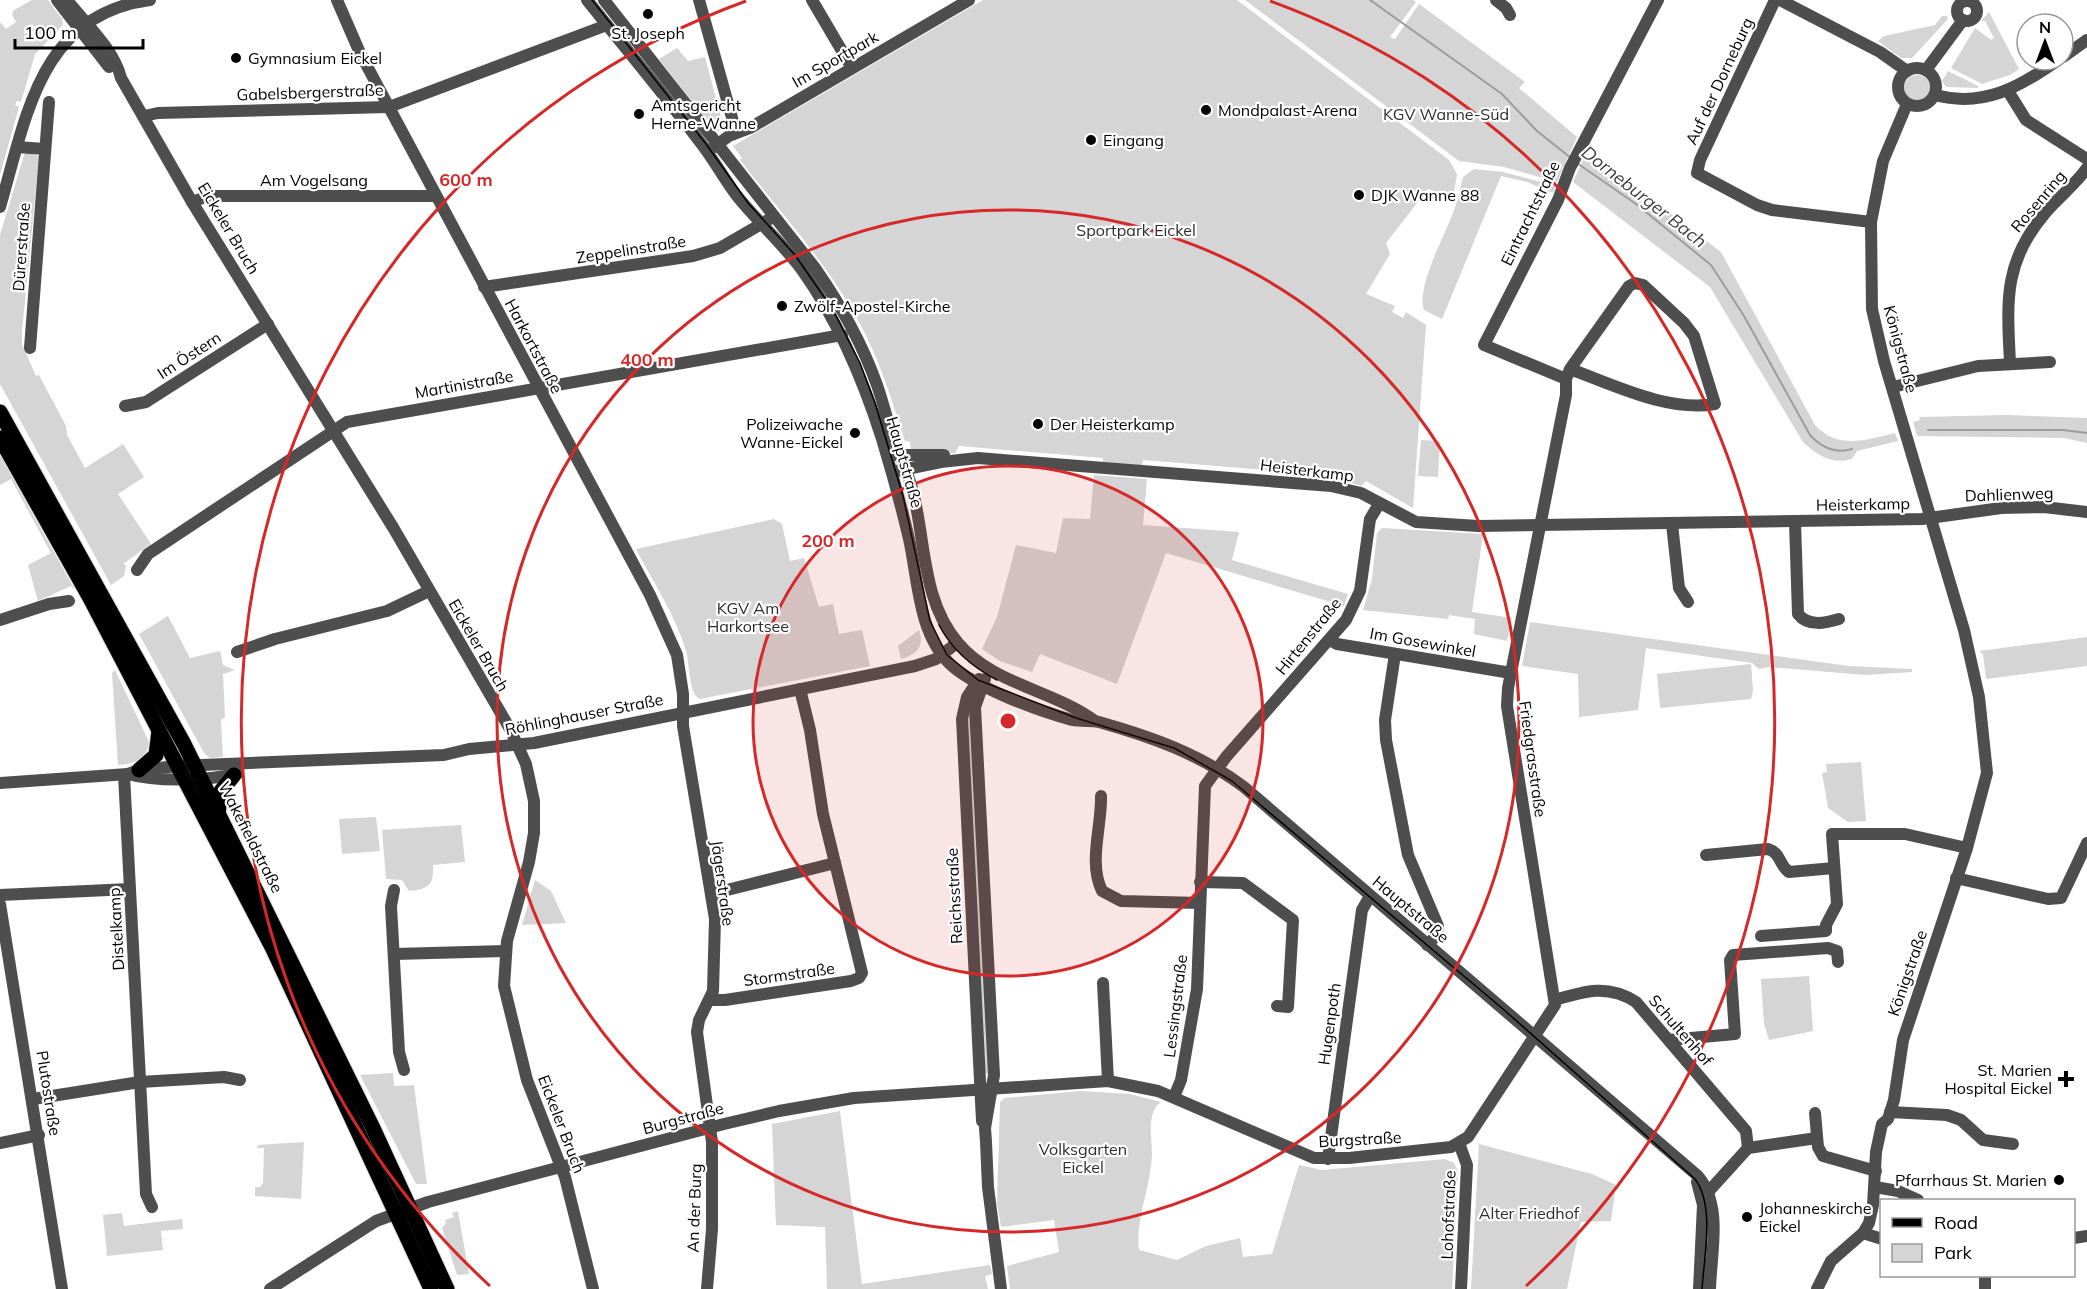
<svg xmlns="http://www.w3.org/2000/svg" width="2087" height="1289" font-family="Mulish,sans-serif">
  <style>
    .green { fill: #d5d5d5 }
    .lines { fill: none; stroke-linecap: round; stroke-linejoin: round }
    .stream { stroke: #9c9c9c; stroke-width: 2 }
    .major-casing { stroke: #dbdbdb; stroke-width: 17 }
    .minor { stroke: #4e4e4e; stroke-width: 12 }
    .major { stroke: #000; stroke-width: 15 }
    .tram { stroke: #000; stroke-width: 1.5 }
    .ring { fill: none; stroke: #d62828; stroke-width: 3 }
    .poi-dot { fill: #000; stroke: #fff; stroke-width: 2 }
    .labels { text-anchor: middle; stroke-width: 4.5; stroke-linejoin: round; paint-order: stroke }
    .poi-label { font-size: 16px; fill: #000; stroke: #fff; text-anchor: start }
    .street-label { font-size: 16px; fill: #000; stroke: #fff }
    .park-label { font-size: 16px; fill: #2c2c2c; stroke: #fff }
    .water-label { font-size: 18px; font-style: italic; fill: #3d3d3d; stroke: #fff }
    .centre { fill: #d62828; stroke: #fff; stroke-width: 3 }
    .ring-label { font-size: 18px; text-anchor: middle; font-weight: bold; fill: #d62828; stroke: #fff; stroke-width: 4.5; stroke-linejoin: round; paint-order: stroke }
  </style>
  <rect width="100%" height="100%" fill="#fff"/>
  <g class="green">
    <polygon points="32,0 48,0 62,19 63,25 35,54 21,102 17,101 15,105 19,107 0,175 0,22 6,29 16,22 12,15 14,10"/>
    <path d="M983,0H1237L1449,160L1457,174L1453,199L1428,189L1386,243L1390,254L1366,294L1395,306L1392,312L1403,318L1406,312L1426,325L1413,508L1366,481L1361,486L1351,483V477L1143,460L1142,468L1103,465V458L959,446L955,453L911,451L910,442L905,441C892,401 880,360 859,322C827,263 781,213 740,160L742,158L733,146Z"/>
    <polygon points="1245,0 1413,0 1416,2 1390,37 1395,39 1419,4 1525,82 1519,88 1577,137 1557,182 1504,167 1459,161"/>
    <polygon points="1989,12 2019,69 2010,75 1982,84 1951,68 1975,28 1991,40 1994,38 1985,21 1981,21"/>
    <polygon points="1942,16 1947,16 1948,19 1912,58 1901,58 1878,41 1884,36 1935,25"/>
    <polygon points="677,48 688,61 705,57 723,125 719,131 715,131 659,59"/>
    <polygon points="1948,71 1978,86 1978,88 1946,87 1942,81"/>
    <circle cx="1917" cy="88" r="13"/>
    <polygon points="25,152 39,156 22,332 22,344 36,376 39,375 66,426 67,435 85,468 123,444 144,477 118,494 151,544 123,564 126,565 124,576 111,585 0,384 0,235"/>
    <path d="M1585,156L1661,211L1664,208L1721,252L1815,425C1838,450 1866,440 1895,433L1898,441L1857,451L1852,459C1832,465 1817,455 1803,442L1710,287L1573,182Z"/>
    <path d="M1474,169L1503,172L1556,186L1553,193L1527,182L1501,176L1442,319L1424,310C1416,287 1445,235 1453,213C1458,201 1460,189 1463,177Z"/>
    <polygon points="2006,415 2087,418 2087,443 2064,438 1917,436 1913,422 1920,420 1919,417"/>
    <polygon points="1421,440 1440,441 1438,477 1418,476"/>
    <polygon points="0,455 75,590 71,586 38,601 28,565 51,553 11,479 0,485"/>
    <polygon points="1094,475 1147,479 1143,525 1239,532 1232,560 1348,594 1344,606 1166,553 1117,684 1040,654 1032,672 1000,661 982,649 997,617 1016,545 1056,553 1063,518 1090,519"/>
    <path d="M774,519L782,524L790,561L804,558L819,607L833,604L839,634L862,630L870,666L700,699C688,694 690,664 686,651C676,616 653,582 636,549Z"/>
    <polygon points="1382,528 1483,534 1472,612 1512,618 1507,641 1474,634 1475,619 1449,615 1448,619 1363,610 1372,579 1377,533"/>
    <polygon points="168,616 190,658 220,651 223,665 235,670 223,674 225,717 221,720 223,757 210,758 204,753 139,634"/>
    <polygon points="1530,622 1849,666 1912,669 1912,672 1866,675 1769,667 1759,669 1752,663 1646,648 1638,710 1579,717 1578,674 1522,666"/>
    <path d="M919,630C925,646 916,655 901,659L898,646Z"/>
    <polygon points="2087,637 2087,666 1986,679 1983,654 1979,651"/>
    <polygon points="1751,664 1753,691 1751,699 1660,708 1657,674"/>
    <path d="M115,670L149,742C147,760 134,764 118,765L112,673Z"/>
    <polygon points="970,698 991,1073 983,1074 966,743"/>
    <polygon points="1861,762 1866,821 1848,822 1828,808 1822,773 1827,772 1826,764"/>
    <polygon points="376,817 380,851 342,854 339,819"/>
    <path d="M461,825L465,862L433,865C434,885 429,889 409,891L402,880L386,879L382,830Z"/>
    <polygon points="535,880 551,891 566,923 522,925"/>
    <polygon points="1809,976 1813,1031 1769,1040 1764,1024 1761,979"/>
    <polygon points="393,1073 394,1086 414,1085 427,1184 416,1184 360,1075"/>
    <path d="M1081,1091L1130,1094L1161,1102C1146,1111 1152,1140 1152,1154C1151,1187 1135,1219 1139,1250L1177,1260L1206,1246L1240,1238L1243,1257L1272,1254L1299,1165L1322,1170L1445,1159L1454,1163L1458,1171L1452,1289H1010L1007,1266L1059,1252L1054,1220L1001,1227L997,1203L1000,1102L1005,1098Z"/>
    <polygon points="840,1111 862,1284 990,1265 992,1274 985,1276 988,1289 827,1289 825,1227 776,1225 772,1124"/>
    <polygon points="304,1142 301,1199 255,1196 255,1187 260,1187 263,1183 264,1148 257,1148 258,1145"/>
    <polygon points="1479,1144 1592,1174 1616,1185 1611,1221 1581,1222 1567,1289 1471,1289"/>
    <polygon points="458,1211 469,1274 457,1275 442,1228 446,1223 445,1220 454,1217 452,1213"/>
    <polygon points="122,1213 124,1226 182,1219 183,1229 161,1231 163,1250 107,1256 103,1215"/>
  </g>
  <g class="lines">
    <g class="stream">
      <polyline points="1370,0 1502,94 1537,131 1571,158"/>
      <path d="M1577,163L1636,204L1711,265L1744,316L1810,435C1822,448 1835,454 1852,449"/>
      <polyline points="1928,430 2063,430 2087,433"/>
    </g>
    <defs>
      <g id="major">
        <polyline points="0,412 184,744 372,1126 447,1289"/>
        <polyline points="0,438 90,598 273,949 431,1289"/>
        <polyline points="139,770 156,755 159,731"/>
        <polyline points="218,814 221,791 234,775"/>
      </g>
    </defs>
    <use href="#major" class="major-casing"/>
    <g class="minor">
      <polyline points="57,0 109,67"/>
      <path d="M67,0C85,23 114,49 121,78L192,202L394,529L510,729L526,764L534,801V833L529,862L507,941L504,986L527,1080L565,1177L593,1289"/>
      <polyline points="337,0 360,53 650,595 677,655 683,694 683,726 715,919 713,991 699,1020 697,1032 712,1142 712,1229 707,1289"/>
      <path d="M587,0C626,49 666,97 703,146C715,162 725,180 737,196C758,222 783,244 802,270C839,322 863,379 882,439C892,472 901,505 909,539C918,579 918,632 949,663C973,687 1039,711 1072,720C1081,722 1091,720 1099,722C1152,737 1200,754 1244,787L1698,1176C1723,1206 1711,1252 1710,1289"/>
      <path d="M604,0L815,268C840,304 862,343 877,385C883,402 887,420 893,437C899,454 907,470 912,488C926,539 921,600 958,643C992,684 1053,690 1095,721"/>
      <polyline points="699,0 736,132"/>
      <polyline points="812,0 852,68"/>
      <polyline points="1496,0 1506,8 1510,15"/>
      <polyline points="1775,0 1700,160 1697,173 1757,205 1772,210 1871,222"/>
      <polyline points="1780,0 1880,52 1907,71"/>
      <circle cx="1967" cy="11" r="10"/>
      <polyline points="2063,57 2087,40"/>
      <circle cx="1917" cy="87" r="19"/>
      <polyline points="1926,70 1963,20"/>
      <polyline points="2008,91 2026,120 2087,159"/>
      <path d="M1935,95C1983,108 2020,87 2058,60"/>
      <polyline points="144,116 158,113 389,107 607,25"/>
      <polyline points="17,147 45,149"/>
      <polyline points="711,149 729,136 750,128 969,0"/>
      <polyline points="192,202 208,196 436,196"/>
      <path d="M0,207C26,119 39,14 150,0"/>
      <polyline points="484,287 693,256 720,248 768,220"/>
      <polyline points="30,348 49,102"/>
      <path d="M2010,363C2007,301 2003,262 2046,212C2059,197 2076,184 2087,168"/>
      <polyline points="1566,379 1484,345 1558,200 1570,168 1658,0"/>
      <path d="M1566,379L1570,369C1614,385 1667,412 1715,404L1694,336L1684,323L1643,285L1635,283L1629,286L1570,369"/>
      <polyline points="1893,387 1978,366 2050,362"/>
      <polyline points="125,406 146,402 268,324"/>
      <polyline points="895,455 944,455"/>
      <polyline points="892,472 941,462 978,458 1331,486 1361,493 1416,522 1478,526 1922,519 2001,508 2044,507 2087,512"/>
      <path d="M1795,522L1798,614C1808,627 1826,623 1839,619"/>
      <polyline points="1672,524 1679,588 1688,602"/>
      <polyline points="137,570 148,554 347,422 842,335"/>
      <polyline points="0,620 49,604 69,601"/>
      <polyline points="1330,640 1337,644 1511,673"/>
      <polyline points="237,652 275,639 387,611 429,591"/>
      <polyline points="1395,654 1385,720 1386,740 1408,855 1438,926 1437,935 1427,945"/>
      <polyline points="979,679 967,697 962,719 982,1121"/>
      <polyline points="985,679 975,707 994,1075 985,1128 986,1142 988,1187 1001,1289"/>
      <polyline points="128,774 139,770 178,766 444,755 469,749 534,743 915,666 936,659 957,643"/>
      <polyline points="124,775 146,1194 152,1207"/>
      <path d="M0,783L128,774C156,782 210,781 238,773"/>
      <path d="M1101,796C1102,826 1088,862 1102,891L1121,901L1200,903"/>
      <path d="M1706,855L1768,849C1781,853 1779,865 1789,872L1834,868"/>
      <polyline points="1956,878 2048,899 2061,898 2087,843"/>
      <polyline points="1200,882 1243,883 1293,920 1288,1007 1277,1006"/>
      <polyline points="394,890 391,906 399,1052 404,1070"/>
      <polyline points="711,894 835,863"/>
      <polyline points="0,895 130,889"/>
      <polyline points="0,904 62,1289"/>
      <polyline points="1761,936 1826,931 1826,925 1837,904 1832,834 1905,834 1967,848"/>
      <polyline points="395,954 505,951"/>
      <polyline points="1103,983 1108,1081"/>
      <polyline points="711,1000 725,1000 851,981 859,978 862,973 823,814 810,730 800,689"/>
      <path d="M1555,1000C1585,991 1608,984 1636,1002L1746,1131L1748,1148"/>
      <polyline points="1669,1040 1735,1034 1730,960 1733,955 1828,948 1837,951 1838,962"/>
      <polyline points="1174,1097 1181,1080 1197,989 1205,786 1226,757 1346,620 1360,591 1370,519 1379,504"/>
      <polyline points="33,1099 140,1082 224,1077 240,1080"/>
      <polyline points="1890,1112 1947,1115 1961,1120 1983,1140 2013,1144"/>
      <polyline points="1815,1113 1818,1147 1823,1156 1876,1171"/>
      <polyline points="0,1143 39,1135"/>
      <polyline points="1459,1143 1467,1165 1461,1289"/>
      <polyline points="1748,1148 1817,1138"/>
      <polyline points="1328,1159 1362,910 1370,896"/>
      <polyline points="1697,1182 1703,1205 1699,1289"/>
      <polyline points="1875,1187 1898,1191 1918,1200"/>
      <polyline points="1709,1191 1748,1148"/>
      <polyline points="1863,1233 1882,1239"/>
      <polyline points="2074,1238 2087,1236"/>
      <polyline points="270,1289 376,1221 428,1202 724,1124 779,1111 854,1098 1108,1081 1158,1091 1314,1158 1349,1158 1451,1147 1468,1137 1476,1125 1555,1005 1507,706 1508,688 1566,395 1566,379"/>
      <polyline points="1817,1289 1831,1261 1863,1233 1869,1223 1873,1205 1876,1152 1882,1124 1888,1119 1894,1100 1903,1040 1967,848 1987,773 1979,697 1964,630 1884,361 1872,309 1871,222 1883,161 1907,104"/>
      <polyline points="1985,1289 1985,1276"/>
    </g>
    <use href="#major" class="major"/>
    <g class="tram">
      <path d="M592,0L706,144L748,203L795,255L833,310L860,363L875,403L903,496L930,621L947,655L978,680L1076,718L1174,748L1232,781L1503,1009L1695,1179C1715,1205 1704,1258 1702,1289"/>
      <path d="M939,625C952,650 972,667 997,680"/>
    </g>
  </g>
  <circle cx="1008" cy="721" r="255" fill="#d62828" fill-opacity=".12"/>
  <g class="ring">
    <circle cx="1008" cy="721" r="255"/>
    <circle cx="1008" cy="721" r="511"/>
    <path d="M490 1286A766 766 0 0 1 746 1M1270 1A766 766 0 0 1 1526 1286"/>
  </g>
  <g class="poi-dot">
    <circle cx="648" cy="14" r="6"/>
    <circle cx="236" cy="58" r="6"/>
    <circle cx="1206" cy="110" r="6"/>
    <circle cx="639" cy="114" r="6"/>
    <circle cx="1091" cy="140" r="6"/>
    <circle cx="1359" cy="195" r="6"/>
    <circle cx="782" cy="306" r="6"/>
    <circle cx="1038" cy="424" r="6"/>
    <circle cx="855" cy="433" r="6"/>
    <path d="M2063 1070h6v6h6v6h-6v6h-6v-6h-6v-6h6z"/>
    <circle cx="2059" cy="1180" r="6"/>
    <circle cx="1747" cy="1217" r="6"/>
  </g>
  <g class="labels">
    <g class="poi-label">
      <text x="648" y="39" text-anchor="middle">St. Joseph</text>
      <text x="248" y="64">Gymnasium Eickel</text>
      <text x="651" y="111">Amtsgericht<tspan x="651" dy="18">Herne-Wanne</tspan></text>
      <text x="1218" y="116">Mondpalast-Arena</text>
      <text x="1103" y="146">Eingang</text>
      <text x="1371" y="201">DJK Wanne 88</text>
      <text x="794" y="312">Zwölf-Apostel-Kirche</text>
      <text x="843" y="430" text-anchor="end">Polizeiwache<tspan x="843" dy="18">Wanne-Eickel</tspan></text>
      <text x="1050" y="430">Der Heisterkamp</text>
      <text x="2052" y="1076" text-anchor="end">St. Marien<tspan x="2052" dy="18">Hospital Eickel</tspan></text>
      <text x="2047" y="1186" text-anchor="end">Pfarrhaus St. Marien</text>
      <text x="1759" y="1214">Johanneskirche<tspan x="1759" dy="18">Eickel</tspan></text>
    </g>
    <g class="street-label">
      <text transform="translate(835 59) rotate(-30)" y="6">Im Sportpark</text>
      <text transform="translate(1719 81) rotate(-65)" y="6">Auf der Dorneburg</text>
      <text transform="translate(310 92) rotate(-2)" y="6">Gabelsbergerstraße</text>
      <text x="314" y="186">Am Vogelsang</text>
      <text transform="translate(2038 201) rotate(-50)" y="6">Rosenring</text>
      <text transform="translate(1530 213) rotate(-64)" y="6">Eintrachtstraße</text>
      <text transform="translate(229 228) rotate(59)" y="6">Eickeler Bruch</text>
      <text transform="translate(21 247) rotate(-86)" y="6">Dürerstraße</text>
      <text transform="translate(631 249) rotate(-9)" y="6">Zeppelinstraße</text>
      <text transform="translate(534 346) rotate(62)" y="6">Harkortstraße</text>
      <text transform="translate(1901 349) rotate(75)" y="6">Königstraße</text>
      <text transform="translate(189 355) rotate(-33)" y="6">Im Östern</text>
      <text transform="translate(464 384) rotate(-10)" y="6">Martinistraße</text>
      <text transform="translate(905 462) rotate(74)" y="6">Hauptstraße</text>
      <text transform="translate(1307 470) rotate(7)" y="6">Heisterkamp</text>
      <text transform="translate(2009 494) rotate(-2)" y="6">Dahlienweg</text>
      <text transform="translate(1863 504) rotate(-1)" y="6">Heisterkamp</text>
      <text transform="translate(1308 636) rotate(-51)" y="6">Hirtenstraße</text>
      <text transform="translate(1423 642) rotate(10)" y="6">Im Gosewinkel</text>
      <text transform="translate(479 645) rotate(60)" y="6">Eickeler Bruch</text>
      <text transform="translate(584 714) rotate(-11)" y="6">Röhlinghauser Straße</text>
      <text transform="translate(1533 759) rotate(82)" y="6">Friedgrasstraße</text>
      <text transform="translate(251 837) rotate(63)" y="6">Wakefieldstraße</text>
      <text transform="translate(723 883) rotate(82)" y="6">Jägerstraße</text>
      <text transform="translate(954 896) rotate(-93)" y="6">Reichsstraße</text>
      <text transform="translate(1411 909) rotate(40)" y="6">Hauptstraße</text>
      <text transform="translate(116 929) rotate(-93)" y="6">Distelkamp</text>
      <text transform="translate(1907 973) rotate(-71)" y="6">Königstraße</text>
      <text transform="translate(789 974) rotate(-8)" y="6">Stormstraße</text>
      <text transform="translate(1175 1006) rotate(-83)" y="6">Lessingstraße</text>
      <text transform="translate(1329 1024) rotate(-82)" y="6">Hugenpoth</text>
      <text transform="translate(1681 1030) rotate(49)" y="6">Schultenhof</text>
      <text transform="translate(49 1093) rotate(81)" y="6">Plutostraße</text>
      <text transform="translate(683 1118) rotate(-15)" y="6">Burgstraße</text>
      <text transform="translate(562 1124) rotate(69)" y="6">Eickeler Bruch</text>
      <text transform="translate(1360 1139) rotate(-3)" y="6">Burgstraße</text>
      <text transform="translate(694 1208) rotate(-88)" y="6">An der Burg</text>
      <text transform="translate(1448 1215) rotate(-88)" y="6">Lohofstraße</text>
    </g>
    <g class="park-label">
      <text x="1446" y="120">KGV Wanne-Süd</text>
      <text x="1136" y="236">Sportpark Eickel</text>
      <text x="748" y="614">KGV Am<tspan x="748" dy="18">Harkortsee</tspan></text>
      <text x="1083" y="1155">Volksgarten<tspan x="1083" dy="18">Eickel</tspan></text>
      <text x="1529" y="1219">Alter Friedhof</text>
    </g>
    <g class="water-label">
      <text transform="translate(1644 197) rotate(38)" y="6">Dorneburger Bach</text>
    </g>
  </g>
  <circle cx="1008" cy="721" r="9" class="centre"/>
  <g class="ring-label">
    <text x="466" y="186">600 m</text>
    <text x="647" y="366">400 m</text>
    <text x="828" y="547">200 m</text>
  </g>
  <rect x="1880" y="1199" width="195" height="78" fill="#ffffff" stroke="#999999" stroke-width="1.5"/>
  <rect x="1892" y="1218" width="30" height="9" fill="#000000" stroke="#999999" stroke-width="1.5"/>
  <text x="1934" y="1229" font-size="18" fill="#000000">Road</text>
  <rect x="1892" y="1244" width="30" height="18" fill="#d5d5d5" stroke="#999999" stroke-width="1.5"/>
  <text x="1934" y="1259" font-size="18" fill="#000000">Park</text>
  <g transform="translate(2045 42)"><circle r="28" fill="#ffffff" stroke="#999999" stroke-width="1.5"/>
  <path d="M0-4.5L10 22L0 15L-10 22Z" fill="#000000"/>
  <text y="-9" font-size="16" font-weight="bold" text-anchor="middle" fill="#000000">N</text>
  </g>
  <path d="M15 39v9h128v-9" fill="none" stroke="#000000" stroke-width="3"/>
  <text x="24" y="39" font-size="18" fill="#000000" stroke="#ffffff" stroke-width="4.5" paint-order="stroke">100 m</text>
</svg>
